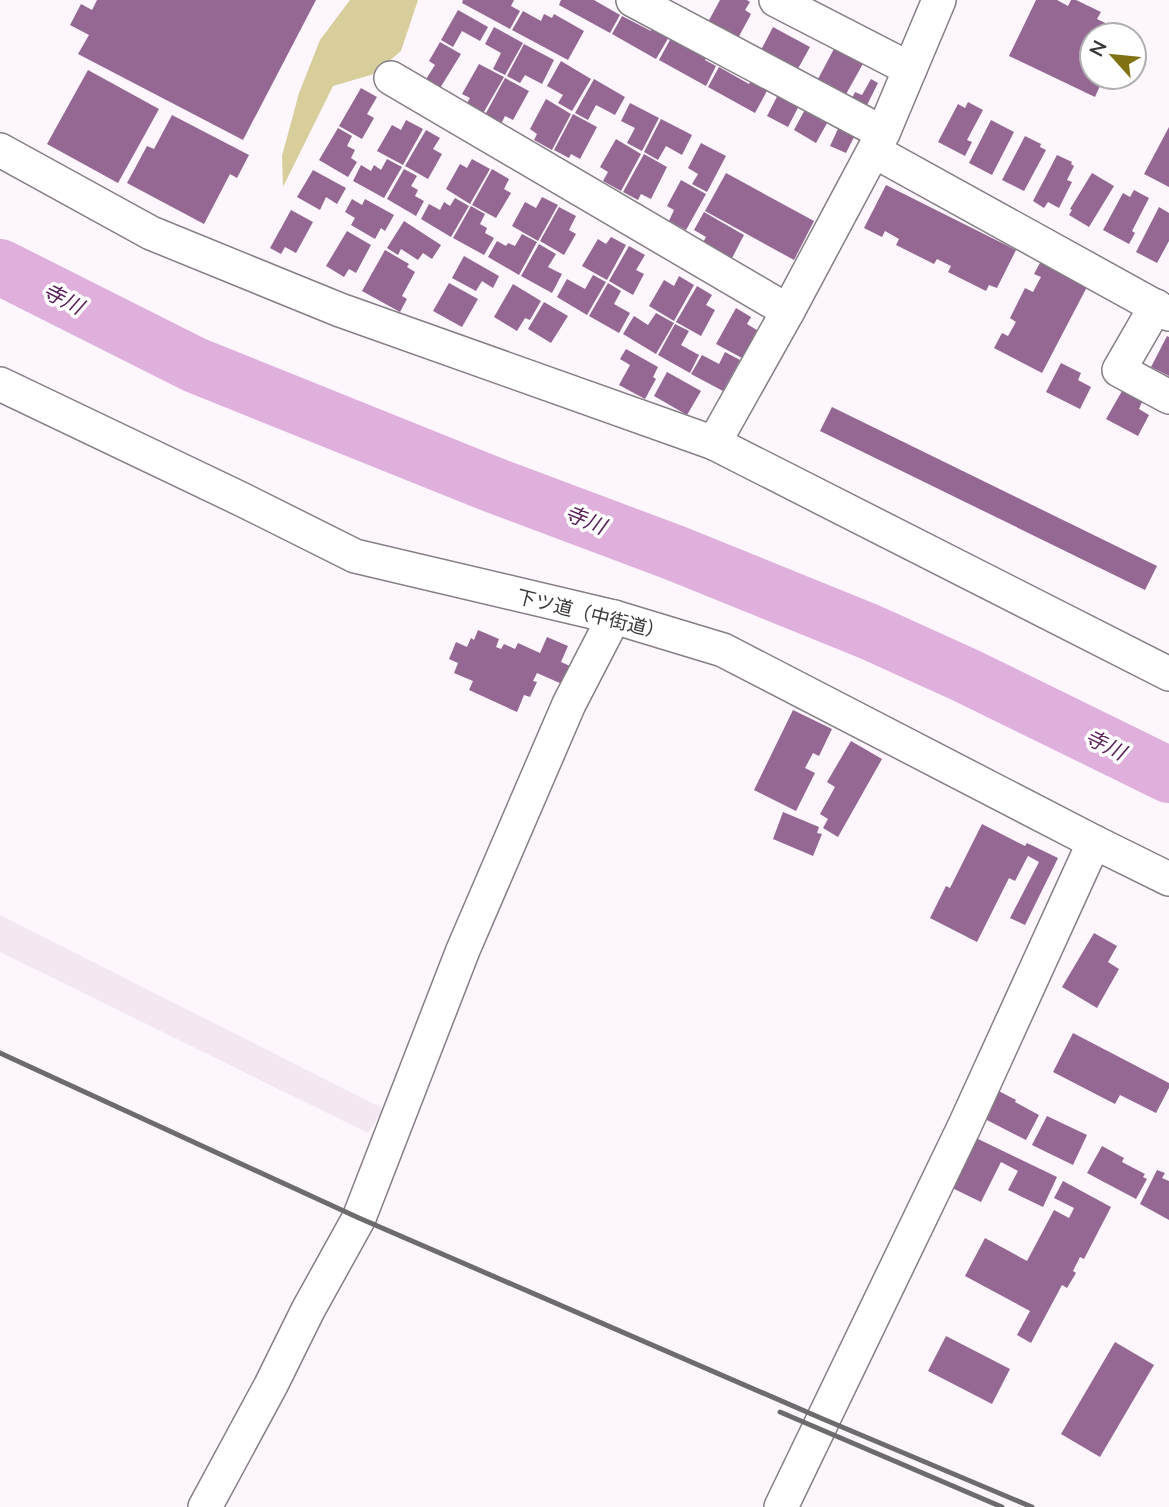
<svg xmlns="http://www.w3.org/2000/svg" width="1169" height="1507" font-family="Lato,'Noto Sans JP',sans-serif">
  <style>
    .built { fill: #f3e7f2 }
    .green { fill: #d7ce9b }
    .lines { fill: none; stroke-linecap: round; stroke-linejoin: round }
    .river { stroke: #dfb0dc; stroke-width: 56 }
    .building { fill: #946892 }
    .street-casing { stroke: #857f85; stroke-width: 36 }
    .street { stroke: #fff; stroke-width: 33 }
    .rail { stroke: #6e6b6e; stroke-width: 5 }
    .labels { text-anchor: middle; stroke-width: 7; stroke-linejoin: round; paint-order: stroke }
    .street-label { font-size: 19px; fill: #393739; stroke: #fff }
    .water-label { font-size: 21px; font-style: italic; fill: #592259; stroke: #fff }
  </style>
  <rect width="100%" height="100%" fill="#fdf7fd"/>
  <polygon class="built" points="0,915 384,1109 368,1133 0,952"/>
  <polygon class="green" points="350,0 418,0 401,51 374,74 333,86 283,187 282,156 299,93 320,40"/>
  <g class="lines">
    <polyline class="river" points="0,267 195,365 491,484 675,553 870,632 967,676 1169,775"/>
  </g>
  <g class="building">
    <polygon points="97,0 316,0 243,140 78,54 89,35 70,25 81,4 92,10"/>
    <polygon points="463,0 514,0 511,6 520,11 510,29 462,3"/>
    <polygon points="561,0 594,0 620,15 610,33 559,5"/>
    <polygon points="720,0 747,0 750,2 745,10 751,14 737,40 707,24"/>
    <polygon points="1036,0 1057,0 1068,6 1071,0 1076,0 1101,12 1097,19 1126,33 1125,35 1092,35 1092,77 1104,77 1095,97 1009,56"/>
    <polygon points="458,10 488,27 480,41 462,31 453,47 441,40"/>
    <polygon points="523,11 541,21 544,14 552,18 554,14 584,31 568,60 512,30"/>
    <polygon points="622,16 651,31 652,28 669,37 656,59 612,34"/>
    <polygon points="494,27 523,43 505,75 493,69 501,53 485,44"/>
    <polygon points="773,27 810,47 795,74 759,54"/>
    <polygon points="671,38 706,57 705,60 716,66 706,86 659,60"/>
    <polygon points="440,42 461,54 437,93 423,84 435,65 429,61"/>
    <polygon points="524,44 554,60 542,84 525,75 520,83 507,76"/>
    <polygon points="836,45 865,60 845,96 817,81"/>
    <polygon points="561,61 591,79 572,111 558,103 563,95 547,86"/>
    <polygon points="479,64 504,77 481,117 464,108 470,98 462,94"/>
    <polygon points="719,67 749,84 752,80 768,89 755,113 708,87"/>
    <polygon points="88,70 159,109 118,183 47,144"/>
    <polygon points="505,78 529,91 513,120 505,116 501,124 485,115"/>
    <polygon points="594,79 625,97 615,115 596,105 588,120 575,113"/>
    <polygon points="871,79 878,83 865,109 850,102 855,92 862,95"/>
    <polygon points="361,88 377,97 367,114 374,118 362,139 339,126"/>
    <polygon points="781,89 802,100 788,127 767,116"/>
    <polygon points="546,99 571,114 552,150 534,140 537,134 530,129"/>
    <polygon points="968,102 983,110 967,140 972,142 965,156 938,142 958,104 965,108"/>
    <polygon points="630,103 659,118 642,151 627,143 635,128 621,121"/>
    <polygon points="808,104 831,116 816,143 794,130"/>
    <polygon points="573,114 597,127 580,159 571,154 569,158 554,150"/>
    <polygon points="172,115 249,155 237,178 230,174 204,224 127,183 147,146 154,149"/>
    <polygon points="661,119 692,135 682,155 666,146 658,160 644,152"/>
    <polygon points="406,120 423,129 403,165 377,151 392,125 401,130"/>
    <polygon points="991,120 1014,132 992,175 969,163"/>
    <polygon points="1169,127 1169,187 1144,174"/>
    <polygon points="338,128 352,136 347,146 355,150 351,158 357,162 348,177 319,160"/>
    <polygon points="838,129 854,137 846,153 830,146"/>
    <polygon points="426,130 440,138 433,149 442,154 428,179 405,166"/>
    <polygon points="1025,136 1041,144 1040,147 1046,150 1024,191 1002,180"/>
    <polygon points="616,139 641,154 621,191 603,181 608,172 600,167"/>
    <polygon points="701,143 726,156 707,192 692,184 698,174 688,168"/>
    <polygon points="644,154 667,167 651,199 641,194 638,200 623,192"/>
    <polygon points="1057,155 1072,162 1071,164 1074,166 1067,180 1072,182 1059,208 1048,202 1044,208 1033,201"/>
    <polygon points="387,159 402,167 384,198 353,181 361,165 371,171 374,165 381,170"/>
    <polygon points="472,159 490,169 470,204 446,189 460,164 467,168"/>
    <polygon points="404,169 417,176 411,186 418,190 415,196 424,201 416,216 387,199"/>
    <polygon points="492,169 509,179 504,189 511,193 496,218 472,205"/>
    <polygon points="313,170 346,188 337,204 326,197 320,210 297,197"/>
    <polygon points="726,173 814,221 794,260 705,211"/>
    <polygon points="1092,173 1114,186 1089,227 1069,215 1072,210 1070,209"/>
    <polygon points="681,180 706,194 686,230 669,221 674,210 667,206"/>
    <polygon points="886,185 1016,250 997,288 989,285 986,291 948,272 951,266 937,259 934,264 896,245 899,239 885,231 882,237 864,228"/>
    <polygon points="1134,190 1149,198 1132,231 1135,233 1129,244 1103,230 1123,193 1130,197"/>
    <polygon points="542,197 558,205 538,241 512,226 525,202 536,208"/>
    <polygon points="455,198 469,206 451,237 421,219 429,204 440,210 444,202 450,206"/>
    <polygon points="352,199 362,205 365,199 394,215 385,231 381,228 375,239 351,225 355,218 345,212"/>
    <polygon points="471,206 485,214 480,224 487,228 485,233 494,238 484,255 453,238"/>
    <polygon points="559,207 576,216 569,230 576,234 564,255 540,241"/>
    <polygon points="1159,207 1169,213 1169,241 1157,263 1136,252"/>
    <polygon points="291,210 313,222 296,253 285,247 281,254 270,248"/>
    <polygon points="704,212 744,235 731,260 702,244 706,237 694,230"/>
    <polygon points="404,221 441,245 432,259 423,253 418,260 401,249 398,255 387,248"/>
    <polygon points="347,231 371,245 356,273 349,269 344,277 326,266"/>
    <polygon points="522,234 537,242 519,275 488,257 497,241 506,246 508,243 515,246"/>
    <polygon points="611,237 626,245 607,280 582,266 598,239 606,244"/>
    <polygon points="539,244 556,254 548,267 562,274 552,293 521,276"/>
    <polygon points="629,246 645,255 636,270 644,274 633,295 609,281"/>
    <polygon points="385,250 409,264 407,267 415,272 402,296 407,299 400,312 362,291"/>
    <polygon points="464,256 499,276 493,288 482,281 476,291 452,278"/>
    <polygon points="1041,261 1088,285 1042,373 994,348 1002,333 1008,336 1016,322 1010,318 1025,288 1033,292 1041,277 1034,274"/>
    <polygon points="593,275 606,282 587,315 557,297 567,279 585,289"/>
    <polygon points="679,276 694,285 674,321 649,306 664,280 674,286"/>
    <polygon points="449,283 478,299 462,327 433,311"/>
    <polygon points="608,283 621,291 614,304 630,313 619,333 589,316"/>
    <polygon points="513,284 541,301 530,320 525,318 517,331 494,317"/>
    <polygon points="697,286 712,295 706,305 715,310 701,336 676,322"/>
    <polygon points="544,302 568,316 551,343 528,329"/>
    <polygon points="736,308 751,317 747,324 757,330 742,358 716,344"/>
    <polygon points="656,313 674,323 656,354 623,334 634,316 648,325"/>
    <polygon points="675,324 689,331 681,345 699,355 690,373 658,355"/>
    <polygon points="1167,336 1169,337 1169,376 1151,367"/>
    <polygon points="626,349 658,367 653,377 656,379 645,399 619,385 630,365 620,359"/>
    <polygon points="725,352 740,360 723,391 691,374 702,355 719,364"/>
    <polygon points="1061,363 1081,373 1078,380 1091,387 1080,409 1046,392"/>
    <polygon points="667,372 701,391 687,415 654,396"/>
    <polygon points="1122,391 1142,402 1139,409 1149,415 1138,436 1106,419"/>
    <polygon points="832,407 1157,566 1145,590 820,431"/>
    <polygon points="478,630 499,639 496,647 501,649 504,644 515,649 518,643 540,653 547,637 568,646 561,662 570,666 562,684 537,673 533,681 537,682 530,697 524,695 517,712 469,690 473,681 454,673 458,663 449,659 456,642 467,647 471,638 474,640"/>
    <polygon points="793,710 832,729 819,756 813,753 805,768 815,773 796,811 754,790"/>
    <polygon points="851,741 882,759 838,837 823,828 828,819 820,814 835,787 827,782"/>
    <polygon points="783,812 819,827 817,833 822,834 813,856 773,839"/>
    <polygon points="982,824 1025,846 1027,843 1058,858 1025,925 1010,918 1039,862 1028,856 1015,881 1009,878 977,942 930,918 946,886 950,888"/>
    <polygon points="1094,933 1117,946 1108,962 1119,969 1097,1008 1062,987"/>
    <polygon points="1073,1033 1169,1083 1169,1088 1156,1113 1120,1095 1115,1104 1053,1072"/>
    <polygon points="993,1088 1016,1100 1015,1102 1039,1115 1026,1140 981,1117"/>
    <polygon points="1047,1116 1087,1135 1073,1165 1032,1145"/>
    <polygon points="976,1138 1057,1177 1043,1207 1008,1190 1018,1171 1001,1162 981,1202 948,1186"/>
    <polygon points="1102,1146 1124,1158 1122,1162 1145,1174 1143,1177 1147,1179 1136,1199 1087,1173"/>
    <polygon points="1157,1170 1165,1173 1162,1178 1169,1181 1169,1220 1140,1204"/>
    <polygon points="1063,1181 1111,1207 1084,1259 1080,1257 1073,1271 1076,1273 1067,1288 1062,1285 1031,1343 1017,1335 1030,1311 965,1276 985,1238 1027,1261 1054,1210 1069,1218 1074,1208 1054,1198"/>
    <polygon points="946,1336 1010,1369 992,1404 928,1371"/>
    <polygon points="1115,1342 1154,1365 1100,1457 1061,1434"/>
  </g>
  <g class="lines">
    <defs>
      <g id="street">
        <polyline points="633,0 883,133"/>
        <polyline points="776,0 910,69"/>
        <polyline points="391,78 788,311 883,133 939,0"/>
        <polyline points="0,150 151,233 340,310 714,443 1169,674"/>
        <polyline points="874,151 1169,314"/>
        <polyline points="1156,306 1119,370 1169,397"/>
        <polyline points="0,384 243,500 355,556 614,617 723,650 1094,842 1169,879"/>
        <polyline points="714,443 788,311"/>
        <polyline points="205,1507 271,1385 308,1310 359,1218 463,950 569,704 614,617"/>
        <polyline points="781,1507 965,1125 1094,842"/>
      </g>
    </defs>
    <use href="#street" class="street-casing"/>
    <use href="#street" class="street"/>
    <g class="rail">
      <polyline points="0,1053 359,1218 823,1419 1032,1507"/>
      <polyline points="780,1412 1002,1507"/>
    </g>
  </g>
  <g class="labels">
    <g class="street-label">
      <text transform="translate(591 614) rotate(14)" y="7">下ツ道（中街道）</text>
    </g>
    <g class="water-label">
      <text transform="translate(63 299) rotate(27)" y="7">寺川</text>
      <text transform="translate(585 520) rotate(22)" y="7">寺川</text>
      <text transform="translate(1105 745) rotate(26)" y="7">寺川</text>
    </g>
  </g>
  <g transform="translate(1113 56) rotate(297)"><circle r="33" fill="#ffffff" stroke="#b0afb0" stroke-width="2"/>
  <path d="M0-5L12 26L0 18L-12 26Z" fill="#817213"/>
  <text y="-10" font-size="19" font-weight="bold" text-anchor="middle" fill="#393739">N</text>
  </g>
</svg>
